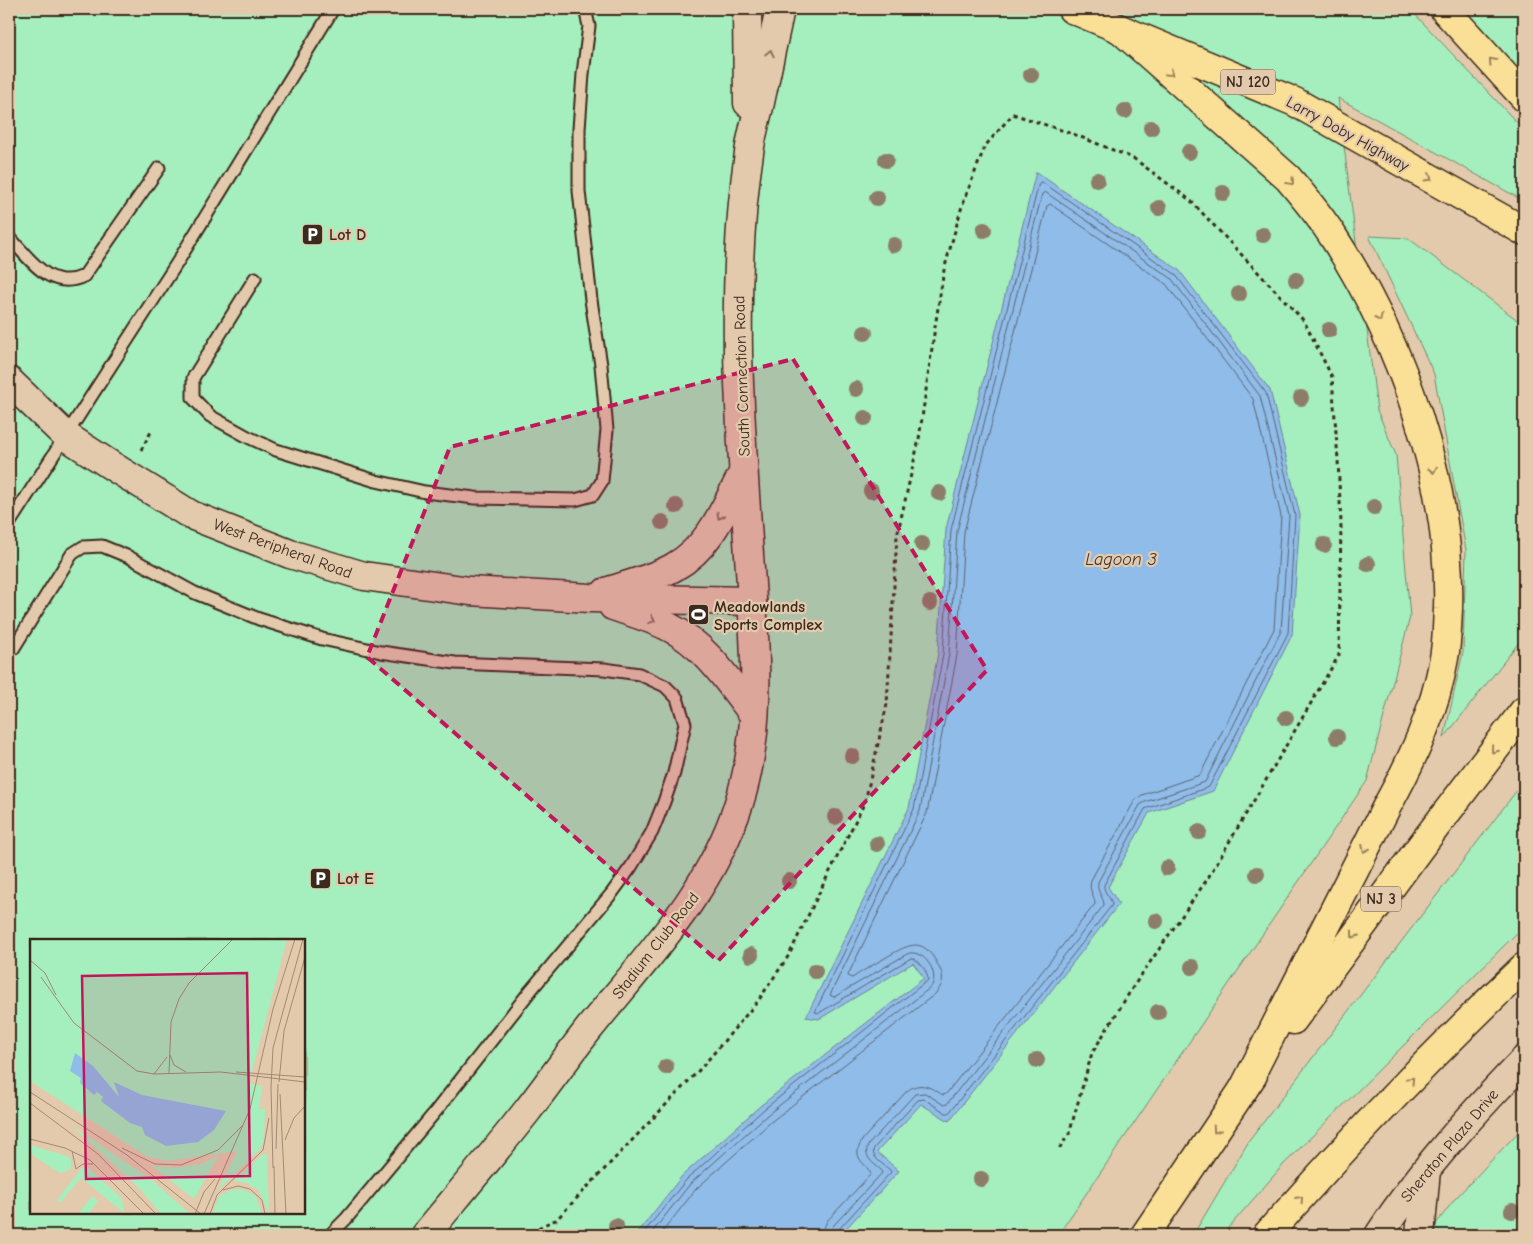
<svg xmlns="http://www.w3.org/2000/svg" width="1533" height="1244" font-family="'Comic Neue',sans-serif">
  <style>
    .green { fill: #a5eebd; stroke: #708c6e; fill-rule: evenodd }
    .water { fill: #8fbce9; stroke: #6d8298 }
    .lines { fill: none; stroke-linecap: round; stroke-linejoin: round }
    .shore { stroke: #5d646f; stroke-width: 1 }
    .lane-casing { stroke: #3b2a1e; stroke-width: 15 }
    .secondary-casing { stroke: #3b2a1e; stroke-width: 31 }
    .highway-casing { stroke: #3b2a1e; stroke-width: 31 }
    .path { stroke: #3b2a1e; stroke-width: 3; stroke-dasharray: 4 4; stroke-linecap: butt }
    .lane { stroke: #e4caac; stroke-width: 11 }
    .secondary { stroke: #e4caac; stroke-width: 28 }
    .highway { stroke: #fadf96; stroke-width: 28 }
    .tree { fill: #8d7d67 }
    .oneway { stroke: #87725e }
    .oneway2 { stroke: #9a845a }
    .marked { fill: #c2185b; fill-opacity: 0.2; stroke: #c2185b; stroke-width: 4; stroke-dasharray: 10 6; stroke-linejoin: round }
    .labels { text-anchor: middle; stroke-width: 4.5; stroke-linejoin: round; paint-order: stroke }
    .shield { fill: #e4caac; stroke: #6e5a49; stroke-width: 1 }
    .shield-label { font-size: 15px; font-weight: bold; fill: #3b2a1e }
    .street-label { font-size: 16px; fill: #3b2a1e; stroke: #e4caac }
    .poi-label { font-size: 16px; font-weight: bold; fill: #3b2a1e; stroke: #e4caac; text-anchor: start }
    .water-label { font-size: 18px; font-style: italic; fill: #433932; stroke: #e4caac }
    .inset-road { fill: none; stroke: #a08a73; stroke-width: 1 }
    .view { fill: #c2185b; fill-opacity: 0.15; stroke: #c2185b; stroke-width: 2.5 }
    .inset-edge { fill: none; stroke: #3b2a1e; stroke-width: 2.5 }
  </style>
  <rect width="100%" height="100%" fill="#e4caac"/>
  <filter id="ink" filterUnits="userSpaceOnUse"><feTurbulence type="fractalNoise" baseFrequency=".02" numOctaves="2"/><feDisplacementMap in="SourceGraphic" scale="10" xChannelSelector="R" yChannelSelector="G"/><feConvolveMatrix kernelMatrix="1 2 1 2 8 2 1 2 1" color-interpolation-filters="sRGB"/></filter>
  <g filter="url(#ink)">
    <g class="green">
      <path d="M9,9H1410L1524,130V201L1338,98L1377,410L1396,455L1410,617L1367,781L1058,1235H9ZM31,940H304V1213H31Z"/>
      <polygon points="1464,9 1524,9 1524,75"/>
      <polygon points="1369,236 1408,238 1524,325 1524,636 1444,738 1463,652 1466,550 1434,374"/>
      <polygon points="1524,781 1524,926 1284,1164 1222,1235 1193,1235 1249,1141"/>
      <polygon points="1524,1126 1524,1235 1435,1235 1433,1228 1454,1200"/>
    </g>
    <polygon class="water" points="1036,172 1179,270 1270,390 1300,515 1292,635 1213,791 1149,813 1108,887 1119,904 949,1121 921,1104 877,1152 899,1171 840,1235 636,1235 682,1176 760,1106 924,978 913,963 819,1019 806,1017 909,808 938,653 946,529"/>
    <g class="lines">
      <g class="shore">
        <path d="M642,1235L686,1180L763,1110L928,980C928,972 919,959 911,958L819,1013L815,1012L914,809L943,654L951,530L1039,183L1042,182L1175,274L1266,393L1295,515L1288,633L1209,787L1145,809L1104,885C1103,893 1112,898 1112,905L949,1113H946L924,1099L918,1100L874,1148C870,1157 883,1164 890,1170L891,1172L838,1230L837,1235"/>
        <path d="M650,1235L690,1184L767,1115L930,988C942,975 923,947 907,954L834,997L830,995L920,811L949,654L957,531L1042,194L1045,192L1171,278L1260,396L1289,516L1281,631L1205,782L1145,802L1140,805L1098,882C1096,892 1104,897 1104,905L947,1104L944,1105L925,1093L915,1094L869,1144C862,1156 872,1162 881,1170L882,1173L833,1226L830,1235"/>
        <path d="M660,1235L696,1189L772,1121L935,994C942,987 945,978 940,969C924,936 912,942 885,958C874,964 863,971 852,978L849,977L848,975L927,813L957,655L964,532L1047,206L1050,204L1166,284L1253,399L1281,516L1274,629L1200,775L1142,795L1135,800L1091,880C1088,892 1095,895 1095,904L946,1094L943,1095C930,1087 919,1080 906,1092L863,1139C850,1159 865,1161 871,1174L827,1221L824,1228L823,1235"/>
      </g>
      <defs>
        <g id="lane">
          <path d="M9,237C30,259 50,292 84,276L159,168"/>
          <polyline points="255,278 193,378 193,398 210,416 248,437 276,450 376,481 425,492 475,498 575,500 593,495 602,481 607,430 601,365 591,300 579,191 579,129 583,74 589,26 585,9"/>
          <polyline points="9,524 177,263 333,9"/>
          <polyline points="13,649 72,554 83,547 102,546 129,557 195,593 259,619 322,639 381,652 455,663 604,669 639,674 665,686 677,698 685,724 674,773 664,802 652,832 631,867 612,893 531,990 436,1111 346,1219 330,1235"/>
        </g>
        <g id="secondary">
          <polyline points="747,9 748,103"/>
          <polyline points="9,381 66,436 112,466 191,515 290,554 364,576 470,591 590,598 752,601"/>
          <path d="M606,592C627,585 655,578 674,567C710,547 725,508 743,473"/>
          <path d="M613,606C630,612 649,617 667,626C705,644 729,682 754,715"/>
          <path d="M425,1235C459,1194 494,1153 527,1111C548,1084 567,1057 588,1030C645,959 711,892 739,803C763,728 755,646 750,569C745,498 740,426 738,354C737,288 739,219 749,153C751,138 755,123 759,107C766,74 773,42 780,9"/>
          <path d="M1379,1235C1420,1171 1472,1114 1524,1060"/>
          <polyline points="1420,1235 1426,1170"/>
        </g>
        <g id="highway">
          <polyline points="1072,9 1295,102 1524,231"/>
          <polyline points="1444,9 1524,97"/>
          <path d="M1120,29L1288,178C1305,198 1321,217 1334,238C1402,343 1452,484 1448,609C1447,625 1447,642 1444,658C1435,711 1413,759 1387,806L1243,1090"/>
          <polyline points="1293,1020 1421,846 1524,711"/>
          <polyline points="1145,1235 1253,1075"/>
          <path d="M1267,1235C1348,1142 1435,1052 1524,967"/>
        </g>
      </defs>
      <use href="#lane" class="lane-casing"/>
      <use href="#secondary" class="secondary-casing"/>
      <use href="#highway" class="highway-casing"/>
      <g class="path">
        <polyline points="141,450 151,432"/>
        <polyline points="524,1235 552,1221 556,1220 702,1067 758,1001 789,955 822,887 865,802 887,704 897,536 919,439 935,327 944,270 962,206 985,146 1013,114 1073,134 1133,158 1190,200 1304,321 1332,377 1338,460 1341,523 1339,655 1259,792 1206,881 1133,987 1092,1053 1069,1134 1059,1149"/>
      </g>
      <use href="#lane" class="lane"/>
      <use href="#secondary" class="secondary"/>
      <use href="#highway" class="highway"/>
    </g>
    <g class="tree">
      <circle cx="1031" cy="75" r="8"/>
      <circle cx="1125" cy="111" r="8"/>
      <circle cx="1151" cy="128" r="8"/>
      <circle cx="1189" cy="152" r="8"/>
      <circle cx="886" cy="160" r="8"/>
      <circle cx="1097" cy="180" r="8"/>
      <circle cx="1223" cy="193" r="8"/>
      <circle cx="877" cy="198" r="8"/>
      <circle cx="1159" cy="208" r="8"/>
      <circle cx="984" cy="230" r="8"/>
      <circle cx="1263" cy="235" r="8"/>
      <circle cx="894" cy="245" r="8"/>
      <circle cx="1296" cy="280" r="8"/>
      <circle cx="1239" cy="294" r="8"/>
      <circle cx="1329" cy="330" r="8"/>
      <circle cx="865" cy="333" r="8"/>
      <circle cx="856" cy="389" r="8"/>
      <circle cx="1301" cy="398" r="8"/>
      <circle cx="865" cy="418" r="8"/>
      <circle cx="871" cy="491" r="8"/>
      <circle cx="939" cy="493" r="8"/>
      <circle cx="676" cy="506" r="8"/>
      <circle cx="1374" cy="507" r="8"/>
      <circle cx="662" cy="522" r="8"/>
      <circle cx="922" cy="544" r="8"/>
      <circle cx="1324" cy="545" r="8"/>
      <circle cx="1368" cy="564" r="8"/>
      <circle cx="930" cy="603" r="8"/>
      <circle cx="1286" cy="718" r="8"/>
      <circle cx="1337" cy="737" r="8"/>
      <circle cx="852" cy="756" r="8"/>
      <circle cx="835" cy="817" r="8"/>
      <circle cx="1199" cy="832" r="8"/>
      <circle cx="877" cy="844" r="8"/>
      <circle cx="1167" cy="868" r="8"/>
      <circle cx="1257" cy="874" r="8"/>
      <circle cx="789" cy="881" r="8"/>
      <circle cx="1156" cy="921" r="8"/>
      <circle cx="751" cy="955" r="8"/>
      <circle cx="1192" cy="967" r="8"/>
      <circle cx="815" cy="971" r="8"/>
      <circle cx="1158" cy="1012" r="8"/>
      <circle cx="1037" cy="1060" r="8"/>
      <circle cx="666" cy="1067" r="8"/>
      <circle cx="981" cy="1179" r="8"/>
      <circle cx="1512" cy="1211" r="8"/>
      <circle cx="616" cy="1226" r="8"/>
    </g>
    <defs><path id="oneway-chevron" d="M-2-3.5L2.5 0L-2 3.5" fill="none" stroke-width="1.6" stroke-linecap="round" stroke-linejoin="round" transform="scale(1.25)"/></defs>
    <g class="oneway">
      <use href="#oneway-chevron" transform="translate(770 53) rotate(-78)"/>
      <use href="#oneway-chevron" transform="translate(720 516) rotate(118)"/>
      <use href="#oneway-chevron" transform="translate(652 620) rotate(21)"/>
    </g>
    <g class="oneway2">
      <use href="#oneway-chevron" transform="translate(1492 61) rotate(-132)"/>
      <use href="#oneway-chevron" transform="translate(1170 73) rotate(42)"/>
      <use href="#oneway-chevron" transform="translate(1429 178) rotate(30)"/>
      <use href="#oneway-chevron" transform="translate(1291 182) rotate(48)"/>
      <use href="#oneway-chevron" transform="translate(1379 318) rotate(63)"/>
      <use href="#oneway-chevron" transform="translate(1433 470) rotate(79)"/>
      <use href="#oneway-chevron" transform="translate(1494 750) rotate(128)"/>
      <use href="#oneway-chevron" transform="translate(1365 849) rotate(117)"/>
      <use href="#oneway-chevron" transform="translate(1354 935) rotate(126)"/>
      <use href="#oneway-chevron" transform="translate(1411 1080) rotate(-47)"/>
      <use href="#oneway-chevron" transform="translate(1216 1130) rotate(124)"/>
      <use href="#oneway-chevron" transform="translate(1300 1199) rotate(-48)"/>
    </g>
  </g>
  <path class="marked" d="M793,359L987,670L718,961L367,657L450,447Z"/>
  <defs>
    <symbol id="parking-square" viewBox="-11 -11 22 22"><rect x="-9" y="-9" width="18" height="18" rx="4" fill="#3b2a1e" stroke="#e4caac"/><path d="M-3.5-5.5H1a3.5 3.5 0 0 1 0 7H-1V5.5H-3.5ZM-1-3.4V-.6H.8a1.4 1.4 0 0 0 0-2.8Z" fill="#fff"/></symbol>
    <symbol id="stadium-square" viewBox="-11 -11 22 22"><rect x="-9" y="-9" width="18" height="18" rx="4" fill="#3b2a1e" stroke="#e4caac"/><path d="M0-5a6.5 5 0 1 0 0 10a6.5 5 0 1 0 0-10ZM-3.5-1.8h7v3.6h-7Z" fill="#fff"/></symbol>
  </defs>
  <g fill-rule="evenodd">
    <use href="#parking-square" x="300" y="222" width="25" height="25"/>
    <use href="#stadium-square" x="686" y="602" width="25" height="25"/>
    <use href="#parking-square" x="308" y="866" width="25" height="25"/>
  </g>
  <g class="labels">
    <g class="shield">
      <rect x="1220.5" y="69.5" width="55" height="25" rx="4"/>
      <rect x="1361" y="886.5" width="40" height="25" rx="4"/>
    </g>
    <g class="shield-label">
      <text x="1248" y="87">NJ 120</text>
      <text x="1381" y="904">NJ 3</text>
    </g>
    <g class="street-label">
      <text transform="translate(1348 133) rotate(29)" y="6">Larry Doby Highway</text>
      <text transform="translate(741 376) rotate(-92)" y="6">South Connection Road</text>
      <text transform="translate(283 548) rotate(20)" y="6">West Peripheral Road</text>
      <text transform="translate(655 945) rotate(-52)" y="6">Stadium Club Road</text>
      <text transform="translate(1449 1145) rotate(-50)" y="6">Sheraton Plaza Drive</text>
    </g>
    <g class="poi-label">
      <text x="329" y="240">Lot D</text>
      <text x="714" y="612">Meadowlands<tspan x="714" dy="18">Sports Complex</tspan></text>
      <text x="337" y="884">Lot E</text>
    </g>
    <g class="water-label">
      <text x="1121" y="565">Lagoon 3</text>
    </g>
  </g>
  <g transform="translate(30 939)">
    <rect width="275" height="275" fill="#e4caac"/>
    <path d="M0,0H257L219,144L232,147L229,170H235L234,199L231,209L188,251L207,212L138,222L116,217L0,142ZM41,186L122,241L160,275H131L109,249ZM0,206L37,217L41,220V230L31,234L23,230L0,214ZM233,215H237L239,275L229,252L217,244L204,242ZM189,216L164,260L122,227L147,229L171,225ZM57,227L92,260L94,274L51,239L30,264L27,261L51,230ZM212,250L226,257L232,275H182L189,257L201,251ZM62,257L68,262L60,273L62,275H48Z" fill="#a5eebd"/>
    <path d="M45,114L63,127L89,158L84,143L112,156L196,172L184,191L168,203L136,207L115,196L112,188L100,184L71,162L73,158L67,153L64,156L50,144L51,139L40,132Z" fill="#8fbce9"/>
    <path class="inset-road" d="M0,21L15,34L26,56M11,38L44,84L107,132L124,135L191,133L275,143M140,116L144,126L156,133M206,133L275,138M124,135L137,118M139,135L141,83L149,60L159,44L203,0M249,143L254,92L275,18M0,153L97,216L171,275M250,155L256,275M0,164L68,215L126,275M0,200L35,209L60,221L114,275M255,201L264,179L275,167M92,209L125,225L151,226L188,211L213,186M246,210L248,145M42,212L46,230L53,225H63M244,227L245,275M243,229L241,148L243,109L273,0M193,251L208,247L220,250L232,261L235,275M165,275L174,253L185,240M174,275L220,170L243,70L265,0M180,275L187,256L233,211L239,179"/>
    <path class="view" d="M217,34L220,237L56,240L52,37Z"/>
    <rect width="275" height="275" class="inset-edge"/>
  </g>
  <rect width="1533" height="1244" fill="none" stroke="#e4caac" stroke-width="30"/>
  <rect x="15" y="15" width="1503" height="1214" fill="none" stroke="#3b2a1e" stroke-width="2" filter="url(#ink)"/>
</svg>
